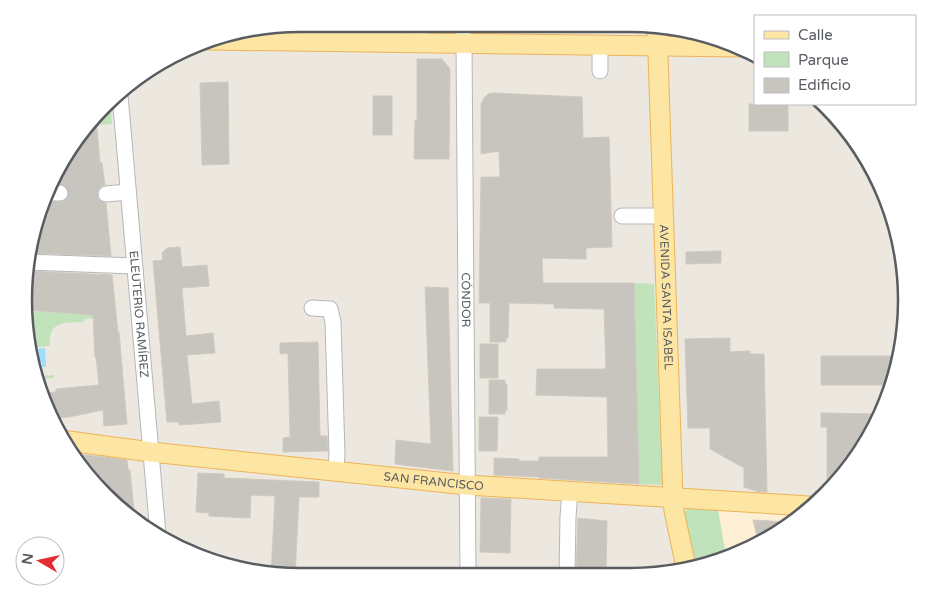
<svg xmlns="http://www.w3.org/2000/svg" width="931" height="601" font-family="'Varela Round',sans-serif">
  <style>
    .commercial { fill: #fdefd4 }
    .green { fill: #c0e3bc }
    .water { fill: #9fddfd }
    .building { fill: #c8c5bf; stroke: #d0c9be }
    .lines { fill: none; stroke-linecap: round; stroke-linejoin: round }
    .minor-tunnel { stroke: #c7c5c0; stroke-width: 15; stroke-dasharray: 15 8; stroke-linecap: butt }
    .minor-casing { stroke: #b3b7bb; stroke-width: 17 }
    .major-casing { stroke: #edb457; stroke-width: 21 }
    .minor { stroke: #fff; stroke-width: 15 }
    .major { stroke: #fde5a4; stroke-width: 19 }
    .labels { text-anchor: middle; stroke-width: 5; stroke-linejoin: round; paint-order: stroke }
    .street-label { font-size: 12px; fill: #595d61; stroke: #fff }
    .rim { fill: none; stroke: #595d61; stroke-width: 2.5 }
  </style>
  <rect width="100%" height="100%" fill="#ece8e0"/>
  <polygon class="commercial" points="718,510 796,515 753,549 726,556"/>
  <g class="green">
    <polygon points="104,110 111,110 112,124 101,125 100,115"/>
    <polygon points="634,283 654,284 663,485 639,484"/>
    <path d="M30,311L94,315V318L84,319V322C65,323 48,320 50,346L37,347L38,364H40V376L54,375V378L43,379L37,382C28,360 31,334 30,311Z"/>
    <polygon points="689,507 718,510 726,556 694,565 684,515 685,511"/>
  </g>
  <polygon class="water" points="45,348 46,367 42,367 42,362 39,363 38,349"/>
  <g class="building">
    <polygon points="417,59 442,59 450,69 449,159 414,159 415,120 417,120"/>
    <polygon points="228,82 229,164 202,165 200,83"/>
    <polygon points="493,93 582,97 583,138 609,137 612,247 586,248 586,259 542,258 543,283 634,283 639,484 539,478 539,477 494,475 494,458 519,459 519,461 539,461 539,457 608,457 607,397 536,395 537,369 606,369 604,309 554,308 554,304 509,303 508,338 506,338 506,342 490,342 490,303 479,303 481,177 500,177 499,151 481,154 481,104 484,98 488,94"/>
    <rect x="373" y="96" width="19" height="39"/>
    <rect x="749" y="104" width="39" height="27"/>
    <polygon points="96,118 100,163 102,163 105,185 101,186 98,190 97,195 98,199 102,202 106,203 111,256 30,253 39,211 44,201 60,202 64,201 68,198 69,193 68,189 65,185 60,184 53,184 81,132"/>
    <polygon points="180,247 182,267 207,265 209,286 182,288 186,336 213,333 215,353 187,355 192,404 219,401 221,422 179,425 179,422 167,422 153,261 163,260 162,253 167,248"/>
    <polygon points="721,251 721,263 686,264 686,252"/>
    <polygon points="27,271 112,275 118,332 119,332 127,424 104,426 103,410 69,417 58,418 58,414 51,415 42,393 56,392 56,389 99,385 96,357 95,357 93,315 27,310 24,283"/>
    <polygon points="425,287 448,288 453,471 395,464 396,440 431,444"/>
    <polygon points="730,338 730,352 750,351 750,354 764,354 767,492 759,492 744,487 744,468 710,449 710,428 688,428 685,339"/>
    <polygon points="318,342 320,436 327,436 328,451 283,452 283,438 290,437 288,353 280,354 280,343"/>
    <rect x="480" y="344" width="18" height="34"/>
    <polygon points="821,356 897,356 893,389 883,405 884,385 821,385"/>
    <polygon points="489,380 505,380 505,384 507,384 507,410 505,411 505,414 489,414"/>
    <polygon points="821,413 878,414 861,445 856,445 856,453 839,483 827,492 827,427 821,427"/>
    <polygon points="479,417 498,417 497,451 479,451"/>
    <polygon points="86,455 127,460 128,470 130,470 135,519 118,509 75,456"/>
    <polygon points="198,473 224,474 224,478 319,482 319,497 299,497 295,575 271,575 275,496 251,495 250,518 209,516 209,513 196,512"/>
    <polygon points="481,498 511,499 510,553 480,552"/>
    <polygon points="578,518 607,521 606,576 576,576"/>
    <polygon points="753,520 787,522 759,544"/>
  </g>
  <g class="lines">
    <polyline class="minor-tunnel" points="60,193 106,194"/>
    <defs>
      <g id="minor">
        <polyline points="418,25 419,43"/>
        <path id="s1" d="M462,25L464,44L468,576"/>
        <polyline points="600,45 600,71"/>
        <path id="s2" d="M120,95L158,534"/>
        <polyline points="48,193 60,193"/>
        <polyline points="106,194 128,192"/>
        <polyline points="622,216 663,216"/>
        <polyline points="28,262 134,266"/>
        <polyline points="312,308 330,309 333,322 337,454 336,470"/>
        <polyline points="567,576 568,517 570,491"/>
      </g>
      <g id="major">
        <path id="s3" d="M657,26L673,497L674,511L686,567"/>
        <polyline points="208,40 740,47"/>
        <path id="s4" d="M61,440L151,452L467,485L809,506"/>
      </g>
    </defs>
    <use href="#minor" class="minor-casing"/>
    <use href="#major" class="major-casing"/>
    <use href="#minor" class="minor"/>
    <use href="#major" class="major"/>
  </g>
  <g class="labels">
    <g class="street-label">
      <text dy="4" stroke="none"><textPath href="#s3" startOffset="271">AVENIDA SANTA ISABEL</textPath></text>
      <text dy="4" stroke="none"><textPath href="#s1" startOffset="275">CÓNDOR</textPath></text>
      <text dy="4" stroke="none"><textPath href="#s2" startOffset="220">ELEUTERIO RAMÍREZ</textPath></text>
      <text dy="4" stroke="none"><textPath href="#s4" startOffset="375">SAN FRANCISCO</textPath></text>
    </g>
  </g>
  <path d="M0 0H931V601H0ZM300 32H630A268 268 0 0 1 898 300V300A268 268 0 0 1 630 568H300A268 268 0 0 1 32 300V300A268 268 0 0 1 300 32Z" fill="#fff" fill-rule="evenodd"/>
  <path class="rim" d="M300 32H630A268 268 0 0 1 898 300V300A268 268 0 0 1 630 568H300A268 268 0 0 1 32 300V300A268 268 0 0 1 300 32Z"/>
  <rect x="754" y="15" width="162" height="90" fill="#ffffff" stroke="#bdbec0"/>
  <rect x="764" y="31" width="25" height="8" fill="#fde5a4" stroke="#bdbec0"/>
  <text x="798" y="40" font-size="15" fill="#595d61">Calle</text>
  <rect x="764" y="52" width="25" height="15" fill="#c0e3bc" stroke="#bdbec0"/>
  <text x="798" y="65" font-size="15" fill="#595d61">Parque</text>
  <rect x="764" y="78" width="25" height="15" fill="#c8c5bf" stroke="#bdbec0"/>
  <text x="798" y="90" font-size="15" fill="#595d61">Edificio</text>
  <g transform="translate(40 561) rotate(279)"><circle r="24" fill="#ffffff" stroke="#bdbec0"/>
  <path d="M0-4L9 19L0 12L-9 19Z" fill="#e42d32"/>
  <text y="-8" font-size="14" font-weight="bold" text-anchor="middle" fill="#595d61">N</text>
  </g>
</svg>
